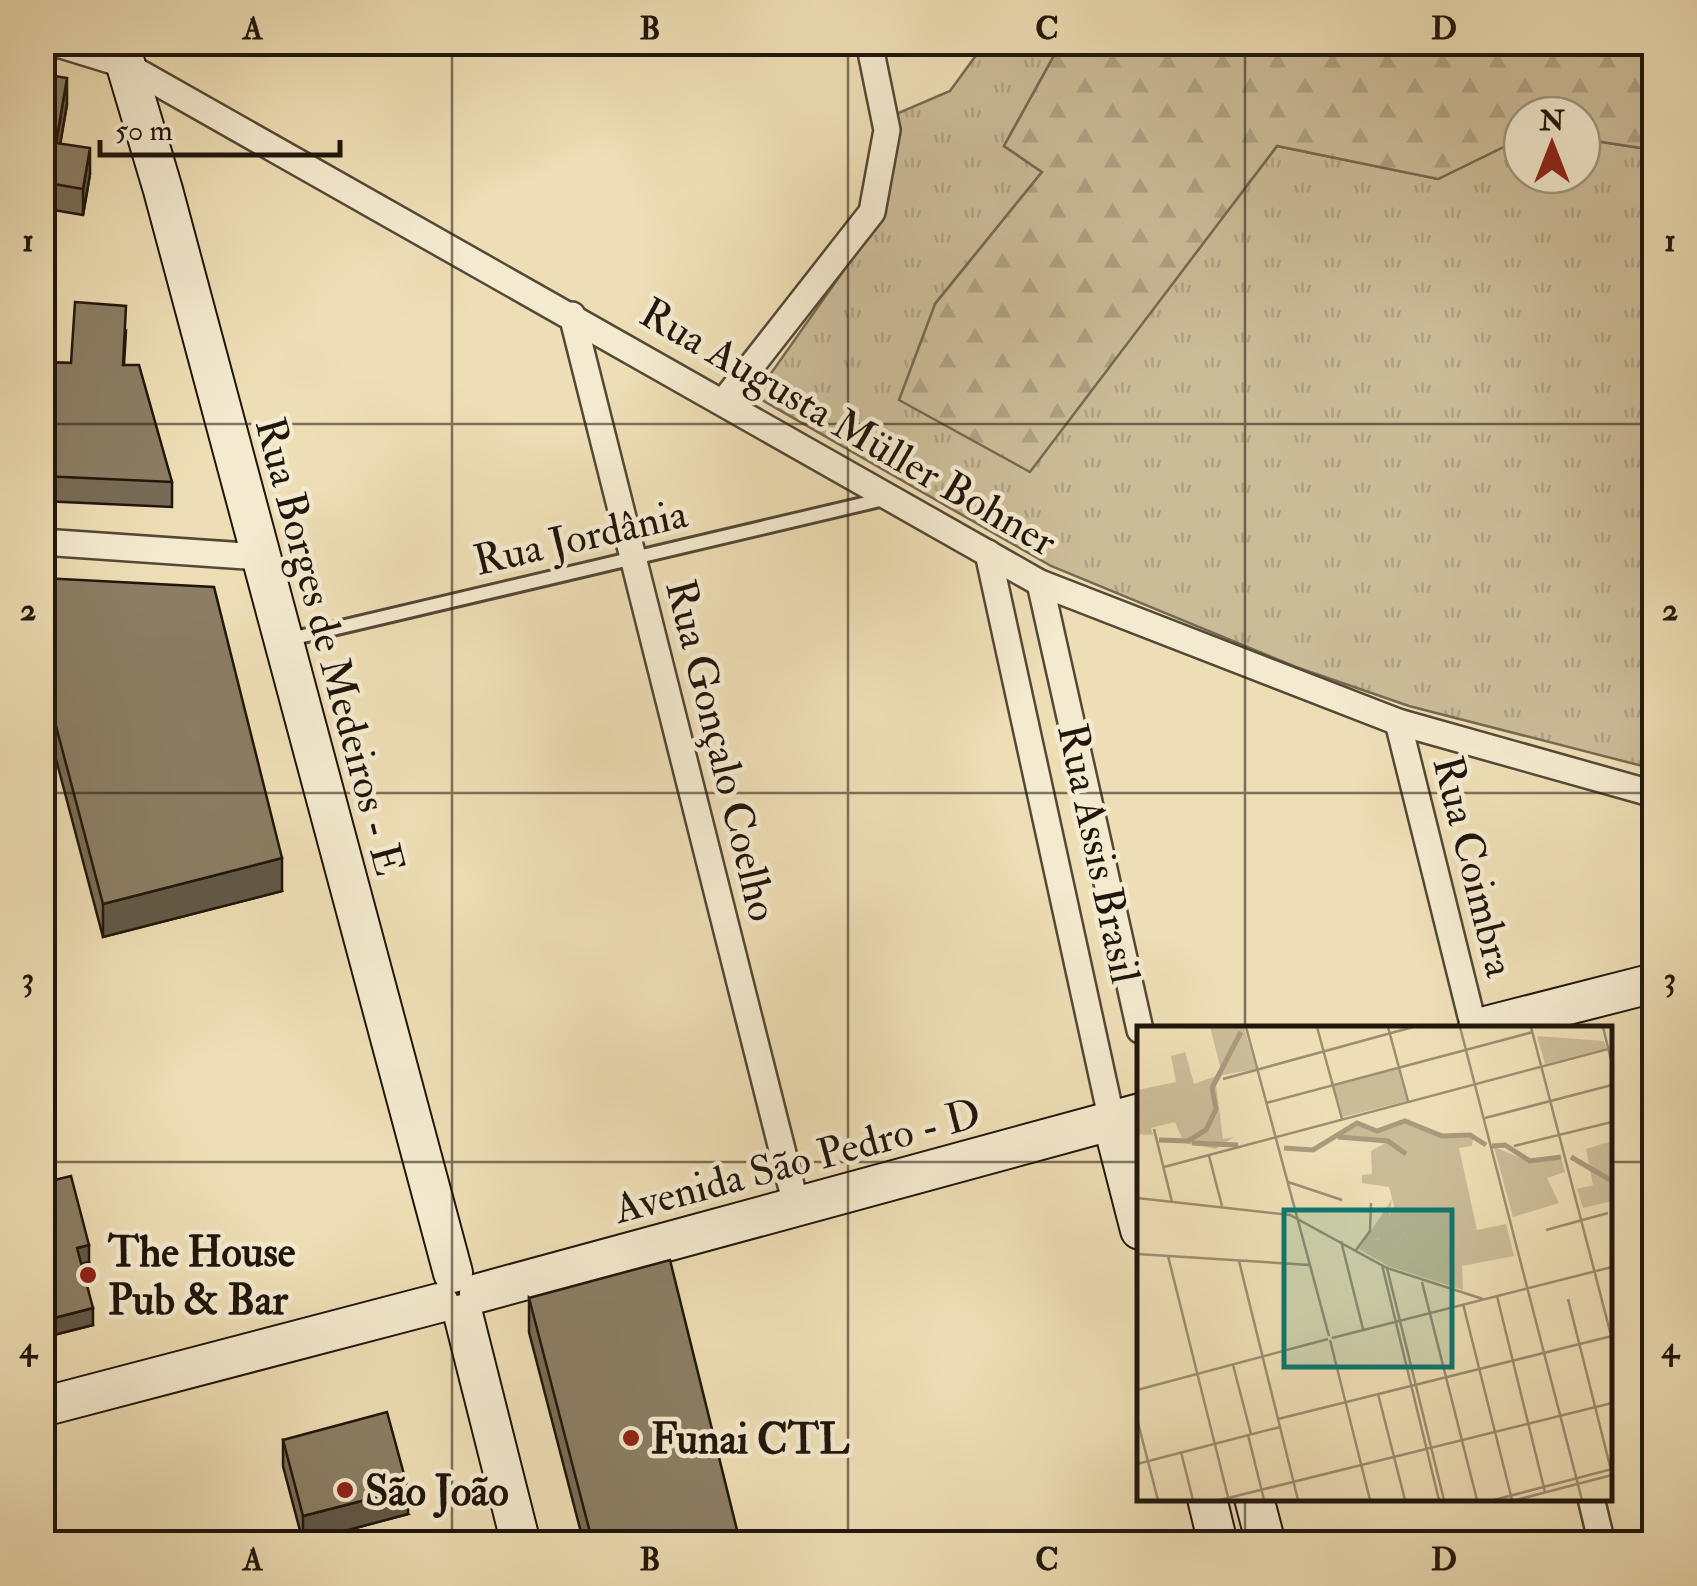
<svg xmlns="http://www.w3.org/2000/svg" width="1697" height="1586" font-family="'IM FELL Double Pica',serif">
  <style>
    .grass { fill: url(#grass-tufts); stroke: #766952; stroke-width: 2.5 }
    .forest { fill: url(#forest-firs); stroke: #766952; stroke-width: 2.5 }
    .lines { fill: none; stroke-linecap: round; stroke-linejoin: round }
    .lane-casing { stroke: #544836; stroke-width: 18 }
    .street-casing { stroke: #544836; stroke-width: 30 }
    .secondary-casing { stroke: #20160c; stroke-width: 42 }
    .lane { stroke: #f4eacf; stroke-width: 12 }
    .street { stroke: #f4eacf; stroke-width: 25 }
    .secondary { stroke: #f4eacf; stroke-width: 38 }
    .wall { fill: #786c56; stroke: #20160c; stroke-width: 2.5 }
    .shaded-wall { fill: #615846; stroke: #20160c; stroke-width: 2.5 }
    .building { fill: #8b7e64; stroke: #20160c; stroke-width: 2.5 }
    .grid { fill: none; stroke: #20160c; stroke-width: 2.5; stroke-opacity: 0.55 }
    .poi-dot { fill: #8f2418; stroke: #f4eacf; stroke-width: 4 }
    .labels { text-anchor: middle; stroke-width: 9; stroke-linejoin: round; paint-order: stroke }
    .street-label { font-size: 42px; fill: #20160c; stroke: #f4eacf }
    .poi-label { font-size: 42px; font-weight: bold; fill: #20160c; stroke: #f4eacf; text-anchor: start }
    .inset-river { fill: none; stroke: #a89a7c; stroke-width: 5 }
    .inset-road { fill: none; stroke: #9c8e71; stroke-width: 2.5 }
    .view { fill: #0f766e; fill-opacity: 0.15; stroke: #0f766e; stroke-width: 5 }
    .inset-edge { fill: none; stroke: #20160c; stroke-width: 5 }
    .neatline { fill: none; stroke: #20160c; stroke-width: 4 }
    .grid-label { font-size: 32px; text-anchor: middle; font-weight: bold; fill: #20160c }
  </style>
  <defs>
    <pattern id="grass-tufts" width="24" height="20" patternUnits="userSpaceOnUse" patternTransform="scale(2.5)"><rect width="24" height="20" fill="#cbbc98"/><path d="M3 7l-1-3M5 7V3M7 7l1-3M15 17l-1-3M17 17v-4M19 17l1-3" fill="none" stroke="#aea182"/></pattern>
    <pattern id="forest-firs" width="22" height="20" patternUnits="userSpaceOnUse" patternTransform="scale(2.5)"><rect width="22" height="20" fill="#cbbc98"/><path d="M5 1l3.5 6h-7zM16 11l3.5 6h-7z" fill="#aea182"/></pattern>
  </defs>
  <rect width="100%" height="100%" fill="#eedeb5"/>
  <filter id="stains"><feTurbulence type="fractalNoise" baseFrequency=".002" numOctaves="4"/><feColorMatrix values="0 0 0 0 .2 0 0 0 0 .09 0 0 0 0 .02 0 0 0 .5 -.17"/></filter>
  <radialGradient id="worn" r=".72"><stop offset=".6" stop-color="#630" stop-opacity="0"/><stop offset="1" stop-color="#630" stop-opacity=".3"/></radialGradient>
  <polygon class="grass" points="985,43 1061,43 1004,146 1042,172 935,304 1029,471 1277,146 1438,179 1522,138 1522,175 1582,175 1582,139 1654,150 1654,769 1409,706 1296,667 1051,566 755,396 885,212 896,114 950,91"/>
  <polygon class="forest" points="1061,43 1654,43 1654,150 1582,139 1582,115 1522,115 1522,138 1438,179 1277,146 1030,472 899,400 935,304 1042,172 1004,146"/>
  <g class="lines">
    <defs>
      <polyline id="lane" points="286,640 884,499"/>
      <g id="street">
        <polyline points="42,43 61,45 126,65 1040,583 1398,722 1654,794"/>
        <polyline points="572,315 796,1205"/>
        <polyline points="724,401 872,212 887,130 869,42"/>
        <polyline points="42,542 261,557"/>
        <polyline points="988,553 1112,1121"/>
        <polyline points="1040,583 1140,1030"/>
        <polyline points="1398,722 1474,1028"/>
        <polyline points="1591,1498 1602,1544"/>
      </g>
      <g id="secondary">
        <polyline points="119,42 163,190 453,1273"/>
        <polyline points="1478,1028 1654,983"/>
        <polyline points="1112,1121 1140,1230"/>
        <polyline points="479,1293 1140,1113"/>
        <polyline points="463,1314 521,1544"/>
        <polyline points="42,1407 439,1303"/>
        <polyline points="1207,1498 1218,1544"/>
        <polyline points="1254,1498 1266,1544"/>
      </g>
    </defs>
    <use href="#lane" class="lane-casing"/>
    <use href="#street" class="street-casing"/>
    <use href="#secondary" class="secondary-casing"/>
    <use href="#lane" class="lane"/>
    <use href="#street" class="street"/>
    <use href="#secondary" class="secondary"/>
  </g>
  <g class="wall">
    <polygon points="42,74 67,104 60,144 90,174 83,215 42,208"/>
    <polygon points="126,331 124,365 172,482 172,507 42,501 42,362 71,363"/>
    <polygon points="42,578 282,891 103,937 42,706"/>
    <polygon points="42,1183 89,1262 81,1264 93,1325 50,1336 42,1310"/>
    <polygon points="529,1298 739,1544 584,1544 529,1332"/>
    <polygon points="283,1440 408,1514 303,1542 283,1466"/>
  </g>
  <g class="shaded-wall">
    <polygon points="67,78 67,104 56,169 56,143"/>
    <polygon points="90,148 90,174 83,215 83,189"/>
    <polygon points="282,858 282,891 103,937 103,904"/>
    <polygon points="89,1245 89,1262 77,1265 77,1248"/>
    <polygon points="93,1308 93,1325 50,1336 50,1319"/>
    <polygon points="408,1489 408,1514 303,1542 303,1516"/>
    <polygon points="739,1538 739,1544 718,1544"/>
  </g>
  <g class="building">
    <polygon points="42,74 67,78 56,143 90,148 83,189 42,182"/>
    <polygon points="75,302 126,306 123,365 139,365 172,482 42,476 42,362 71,363"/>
    <polygon points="42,578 214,587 282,858 103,904 42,673"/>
    <polygon points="71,1176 89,1245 77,1248 93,1308 50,1319 42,1293 42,1183"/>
    <polygon points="670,1260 739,1538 718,1544 593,1544 529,1298"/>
    <polygon points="387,1412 408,1489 303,1516 283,1440"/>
  </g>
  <path class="grid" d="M452,42V1544M848,42V1544M1245,42V1028M42,424H1654M42,793H1654M42,1162H1140M1610,1162H1654M1245,1498V1544"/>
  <g class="poi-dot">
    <circle cx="88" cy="1275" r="10"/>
    <circle cx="631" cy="1438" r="10"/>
    <circle cx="345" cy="1490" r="10"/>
  </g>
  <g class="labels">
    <g class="street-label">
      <text transform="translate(849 426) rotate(30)" y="15">Rua Augusta Müller Bohner</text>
      <text transform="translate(580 536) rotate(-13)" y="15">Rua Jordânia</text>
      <text transform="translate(331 646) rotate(75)" y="15">Rua Borges de Medeiros - E</text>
      <text transform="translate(723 750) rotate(76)" y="15">Rua Gonçalo Coelho</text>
      <text transform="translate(1100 853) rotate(78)" y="15">Rua Assis Brasil</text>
      <text transform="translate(1475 866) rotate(76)" y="15">Rua Coimbra</text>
      <text transform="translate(797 1160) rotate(-15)" y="15">Avenida São Pedro - D</text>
    </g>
    <g class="poi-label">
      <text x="108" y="1266">The House<tspan x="108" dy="48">Pub &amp; Bar</tspan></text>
      <text x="651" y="1453">Funai CTL</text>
      <text x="365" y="1505">São João</text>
    </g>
  </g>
  <g transform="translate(1137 1026)">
    <rect width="475" height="475" fill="#eedeb5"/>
    <path d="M73,1H107L119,43L85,49L79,59L86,113L97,111L79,123L47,117L38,96L14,102L16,109L0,108V64L39,56L34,30L48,26L57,58L85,48ZM400,10L467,15L469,22L408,38ZM475,115V175L446,182L440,163L456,159L449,123ZM255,173L250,201L240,214L249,231L274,199L299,197L340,204L369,198L377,230L325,240L326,264L251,240L222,223Z" fill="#cbbc98"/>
    <path d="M268,96L305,111L336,112L335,120L322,122L340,204L274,199L249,231L236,224L257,180L252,161L225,157V149L235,148L234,125L252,115L202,110L220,98L240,106ZM357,121L393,136L424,132L428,146L410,152L422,177L376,191Z" fill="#cbbc98"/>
    <path d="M261,43L270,75L206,91L197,60Z" fill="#cbbc98"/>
    <path class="inset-river" d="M201,111L251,115L269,128M22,114L51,115L69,104L79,83L75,62L104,6M55,117L101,119M355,120L368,119L393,135L424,131M147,122L176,124L220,97L240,105L268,95L305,110L333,109L349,119M434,131L475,155"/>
    <path class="inset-road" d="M109,1L192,310M180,1L205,93M251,1L271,75M323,1L445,474M394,1L475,313M466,1L475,38M86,53L276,1M129,77L396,6M348,92L475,59M17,103L35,176M377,120L475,96M72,130L85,180M27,141L471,23M151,156L205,174M0,172L153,189L250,242L346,273M409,204L471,187M204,215L226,303M219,224L233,205L234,177M0,228L173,239M31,230L91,471M102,235L161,474M245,239L302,474M250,242L307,474M285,256L340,474M360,270L408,466M431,273L475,448M326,278L375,474M195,312L475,241M193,314L233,474M96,339L114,408M0,364L191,313M241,368L268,474M0,393L21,474M141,393L475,310M111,409L127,474M44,426L56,474M0,438L143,401M83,474L475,377M357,474L475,443M379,474L475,449"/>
    <path class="view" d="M147,184H315V341H147Z"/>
    <rect width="475" height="475" class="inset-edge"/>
  </g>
  <rect width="1697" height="1586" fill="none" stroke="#eedeb5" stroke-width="110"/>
  <g transform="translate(1552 145)"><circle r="48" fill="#f4eacf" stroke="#9f9581" stroke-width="2.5"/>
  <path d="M0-8L18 38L0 25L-18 38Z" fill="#8f2418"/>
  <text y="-15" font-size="28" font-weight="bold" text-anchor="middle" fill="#20160c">N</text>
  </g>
  <path d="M100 140v15h240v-15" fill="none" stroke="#20160c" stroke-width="5"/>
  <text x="115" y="140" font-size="30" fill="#20160c" stroke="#f4eacf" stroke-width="8" paint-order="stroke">50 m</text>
  <rect x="55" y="55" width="1587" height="1476" class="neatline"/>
  <g class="grid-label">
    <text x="253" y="39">A</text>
    <text x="650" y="39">B</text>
    <text x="1047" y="39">C</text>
    <text x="1444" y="39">D</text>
    <text x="28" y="251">1</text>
    <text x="1670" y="251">1</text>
    <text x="28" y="620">2</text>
    <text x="1670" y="620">2</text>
    <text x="28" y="989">3</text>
    <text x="1670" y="989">3</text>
    <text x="28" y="1358">4</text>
    <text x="1670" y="1358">4</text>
    <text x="253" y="1570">A</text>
    <text x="650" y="1570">B</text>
    <text x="1047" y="1570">C</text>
    <text x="1444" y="1570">D</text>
  </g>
  <rect width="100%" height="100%" filter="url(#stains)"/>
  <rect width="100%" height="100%" fill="url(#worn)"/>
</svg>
